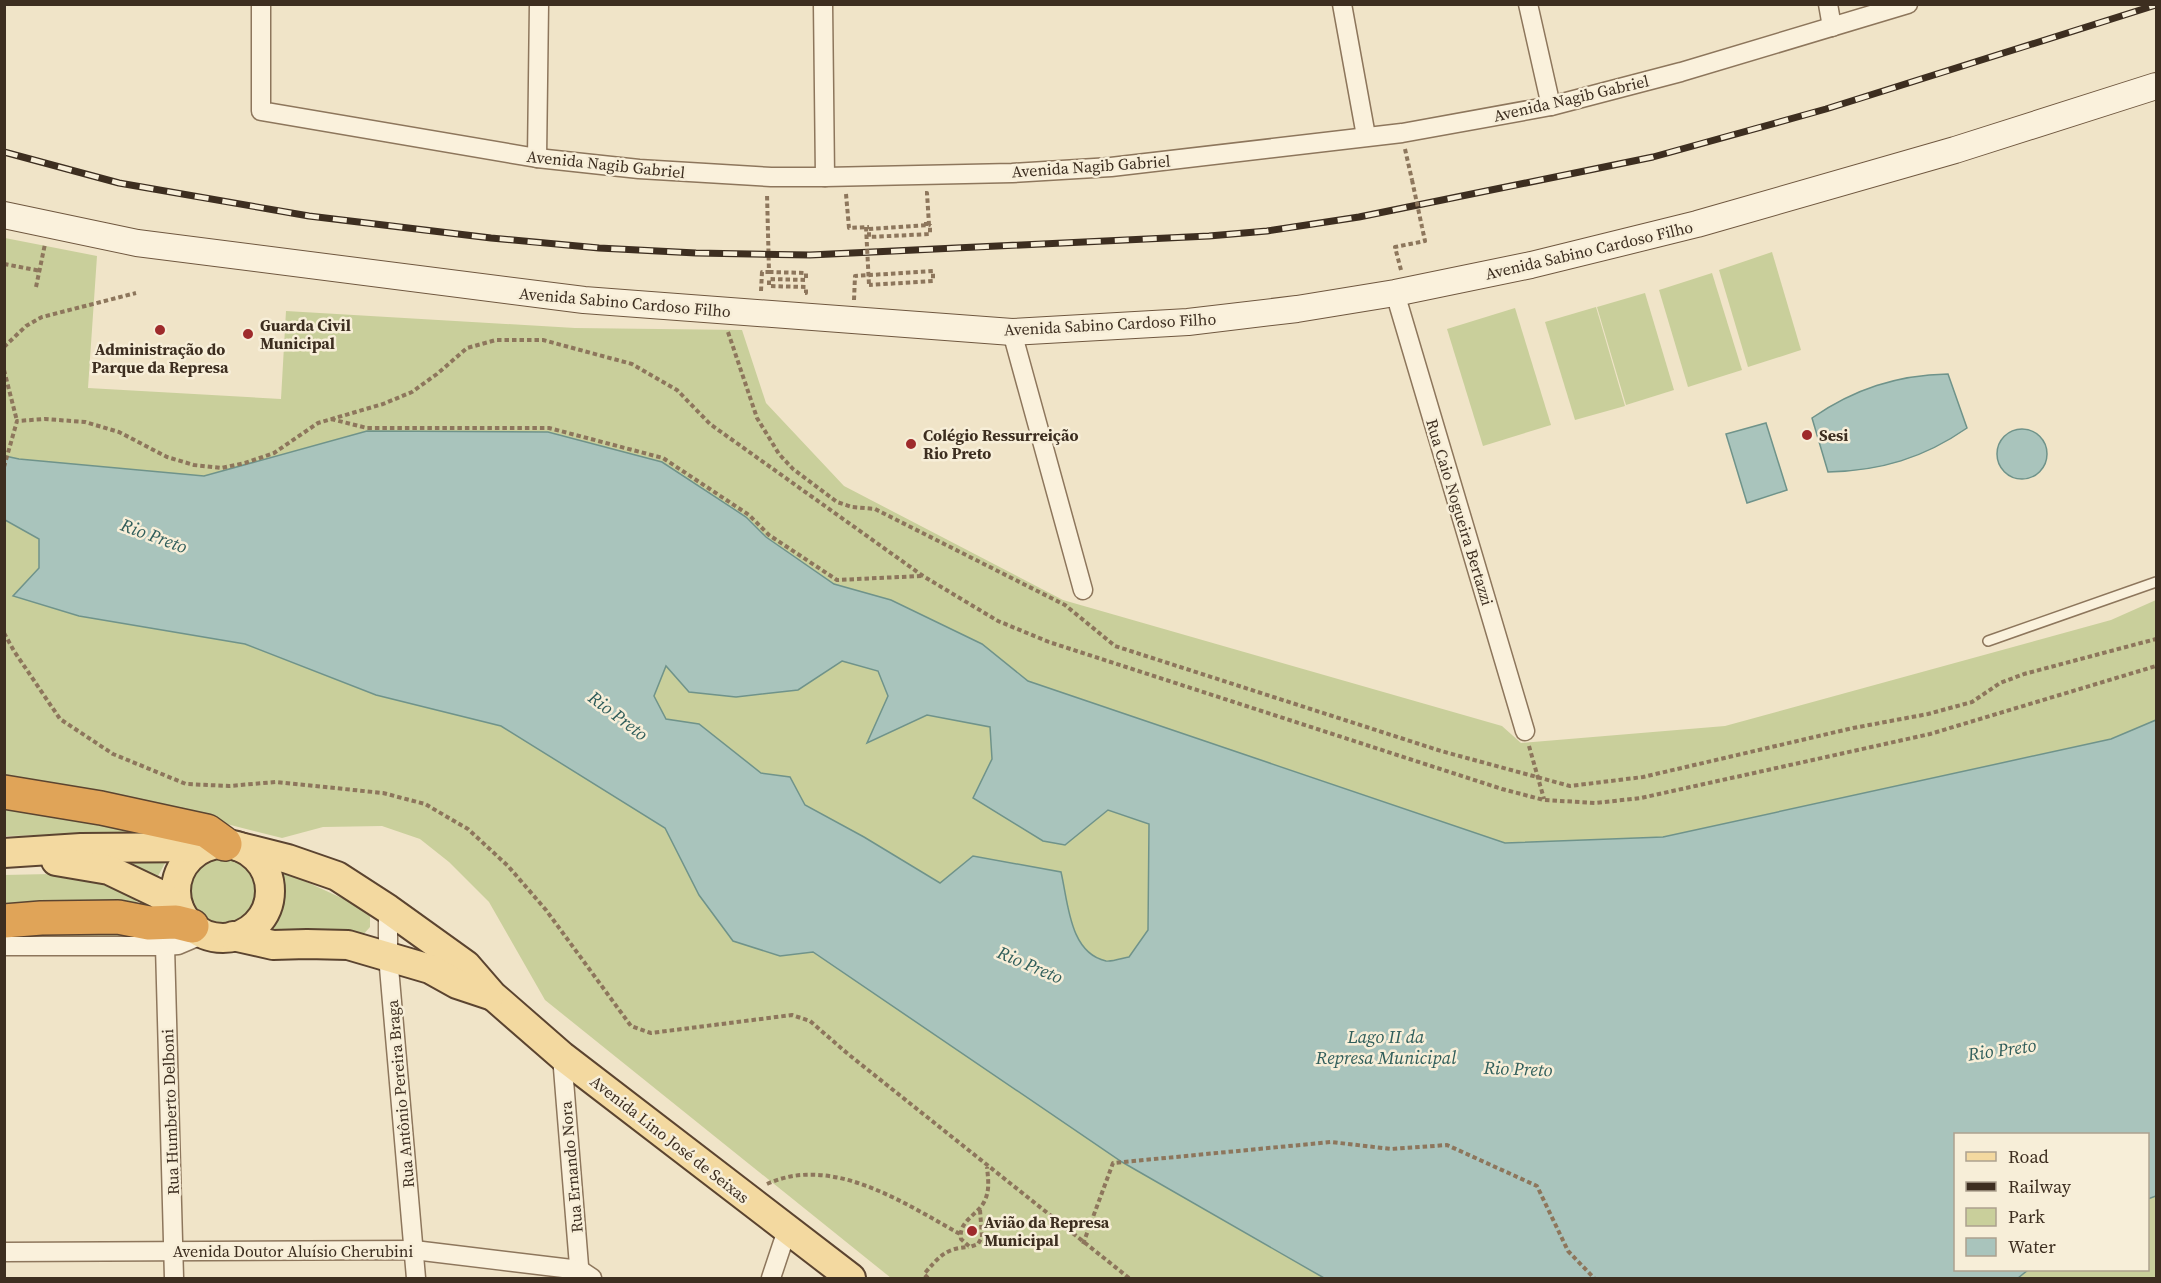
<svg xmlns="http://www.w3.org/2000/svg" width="2161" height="1283" font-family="'Source Serif 4',serif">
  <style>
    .green { fill: #c9cf9b }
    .water { fill: #a9c4bc; stroke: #6f938a; stroke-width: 1.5; fill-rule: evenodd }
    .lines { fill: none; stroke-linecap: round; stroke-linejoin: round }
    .service-casing { stroke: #8d765c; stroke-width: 12 }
    .minor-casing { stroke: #8d765c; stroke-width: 21 }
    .secondary-casing { stroke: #6f573f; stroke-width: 28 }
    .primary-casing { stroke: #5b4430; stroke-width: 32 }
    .motorway-casing { stroke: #5b4430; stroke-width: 36 }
    .path { stroke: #8d765c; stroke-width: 4; stroke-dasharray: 4.5 3; stroke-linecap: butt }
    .service { stroke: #faf1dc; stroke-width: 9 }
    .minor { stroke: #faf1dc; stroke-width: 18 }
    .secondary { stroke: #faf1dc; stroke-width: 26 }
    .primary { stroke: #f3d9a0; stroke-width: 28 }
    .motorway { stroke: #e0a458; stroke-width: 33 }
    .rail-casing { stroke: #3d2e20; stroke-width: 7 }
    .rail { stroke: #f7eed8; stroke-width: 4.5; stroke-dasharray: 14; stroke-linecap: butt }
    .path-bridge { stroke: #8d765c; stroke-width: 4; stroke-dasharray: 4.5 3; stroke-linecap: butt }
    .poi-dot { fill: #9e2a2b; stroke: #f7eed8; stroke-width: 2 }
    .labels { text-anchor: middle; stroke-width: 5; stroke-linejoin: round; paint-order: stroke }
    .street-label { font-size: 16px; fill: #3d2e20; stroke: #f7eed8 }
    .poi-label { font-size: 16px; font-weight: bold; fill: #3d2e20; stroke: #f7eed8; text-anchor: start }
    .water-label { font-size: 18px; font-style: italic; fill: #2f5d5a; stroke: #f7eed8 }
  </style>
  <rect width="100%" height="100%" fill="#f0e4c8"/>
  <g class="green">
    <polygon points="5,238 97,256 88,388 281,399 286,311 575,328 742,330 766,403 844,486 1063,600 1502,726 1521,743 1725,726 2111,620 2156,600 2156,720 2111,739 1663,837 1505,843 1028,681 982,644 891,600 834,584 766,537 746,517 662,462 548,432 367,431 204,476 19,459 5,456"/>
    <polygon points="1772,252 1801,350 1748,367 1719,270"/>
    <polygon points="1712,273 1742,370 1688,387 1659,290"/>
    <polygon points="1645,293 1674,390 1626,405 1597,307"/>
    <polygon points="1596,307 1625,406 1575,420 1545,322"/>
    <polygon points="1515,308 1551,425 1483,446 1447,329"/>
    <polygon points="4,520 39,539 39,568 14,596 79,616 245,644 376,695 501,726 665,828 699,895 780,956 813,952 1122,1162 1324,1278 891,1278 545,1000 489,902 449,862 420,839 382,826 323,827 282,838 207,819 5,778"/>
    <path d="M842,661L878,671L888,696L867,743L927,715L990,727L992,759L973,798L1065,845L1108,810L1149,824L1148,930L1129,957C1123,958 1112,962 1106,961C1069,953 1067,901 1061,872L940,883L864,837L805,805L790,777L761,773L699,724L666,720L654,696L666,665L797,690Z"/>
    <polygon points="5,801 166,833 5,836"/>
    <polygon points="170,854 158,876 151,876 109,859"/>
    <circle cx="221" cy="890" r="34"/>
    <polygon points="274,867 370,911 370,927 361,937 271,931 280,902"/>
    <polygon points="50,874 88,877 108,884 134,897 138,904 139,911 5,911 4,875"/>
    <polygon points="33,925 139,926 131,940 5,939"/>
    <polygon points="2156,1196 2156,1278 2018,1278 2028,1270 2148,1270 2148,1199"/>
  </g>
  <g class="water">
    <path d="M1948,374L1967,428C1924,458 1880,471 1828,472L1812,418C1854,389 1897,375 1948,374Z"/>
    <polygon points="1766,423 1787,490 1747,503 1726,434"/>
    <circle cx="2022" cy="454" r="25"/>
    <path d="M367,431L548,432L662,462L746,517L766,537L834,584L891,600L982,644L1028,681L1505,843L1663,837L2111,739L2156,720V1196L2148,1199V1134H1956V1270H2028L2018,1278H1324L1122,1162L813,952L780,956L733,941L699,895L665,828L501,726L376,695L245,644L79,616L13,596L39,568V539L5,520V456L19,459L204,476ZM842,661L878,671L888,696L867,743L927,715L990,727L992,759L973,798L1043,841L1065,845L1108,810L1149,824L1148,930L1129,957C1123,958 1112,962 1106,961C1069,953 1068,901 1061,872L973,856L940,883L864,837L805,805L790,777L761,773L699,724L666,719L654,696L666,666L689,692L736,697L798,690Z"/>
  </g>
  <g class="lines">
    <defs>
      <polyline id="service" points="1988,641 2156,582"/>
      <g id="minor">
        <polyline points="261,4 261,111 537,158 639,169 771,177 825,177 1012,173 1111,167 1402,133 1551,106 1681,72 1908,4"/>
        <polyline points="823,4 825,177"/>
        <polyline points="1342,4 1366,136"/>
        <polyline points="1528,4 1551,106"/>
        <polyline points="1828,4 1832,27"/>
        <polyline points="537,158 539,4"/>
        <polyline points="1395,293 1525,731"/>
        <polyline points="1012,332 1083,590"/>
        <polyline points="388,909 388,956 416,1278"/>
        <polyline points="4,946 165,946 178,945 204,934"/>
        <polyline points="165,946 174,1278"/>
        <polyline points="562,1056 580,1278"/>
        <polyline points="4,1252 414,1250 580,1270 592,1278"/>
        <polyline points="771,1278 787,1230"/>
      </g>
      <polyline id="secondary" points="4,215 137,243 584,300 1012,332 1188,322 1297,309 1395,293 1531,265 1697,224 1955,150 2156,86"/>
      <g id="primary">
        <circle cx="223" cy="891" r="47"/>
        <polyline points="240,847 288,859 337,876 388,909 466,965 492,995 562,1056 851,1278"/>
        <polyline points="4,853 81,848 205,847"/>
        <polyline points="56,861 109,870 157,893 179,908"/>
        <polyline points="233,936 273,945 307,944 348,945 430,969 457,984 490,995"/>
      </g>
      <g id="motorway">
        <polyline points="4,792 101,808 207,831 225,844"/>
        <polyline points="4,921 41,918 118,917 149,923 176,922 192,926"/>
      </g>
    </defs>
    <use href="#service" class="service-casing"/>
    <use href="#minor" class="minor-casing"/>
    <use href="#secondary" class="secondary-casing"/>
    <use href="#primary" class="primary-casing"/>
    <use href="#motorway" class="motorway-casing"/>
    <g class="path">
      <polyline points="1405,149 1412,180"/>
      <polyline points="925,193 927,193 929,225 869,229 869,237 930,234 930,224"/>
      <polyline points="846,194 849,228 869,227"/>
      <polyline points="4,264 41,271"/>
      <polyline points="1401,270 1395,247 1425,241 1422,227"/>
      <polyline points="769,272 806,273 806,280 769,279 769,286 806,287 806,293 803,293"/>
      <polyline points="36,287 45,244"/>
      <polyline points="761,291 762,272 769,272 767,194"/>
      <polyline points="854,300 855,276 933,271 933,281 869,285"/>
      <polyline points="728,332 757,418 779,454 793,469 837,502 852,507 875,509 1065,605 1115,646 1441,751 1570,786 1643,777 1853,728 1928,714 1972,702 2000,683 2024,674 2156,639"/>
      <polyline points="4,347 26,326 42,317 136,293"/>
      <polyline points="4,370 17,421"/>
      <polyline points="331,419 367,428 549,428 663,458 749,515 769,535 837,580 921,576"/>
      <polyline points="4,467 17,421 45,419 85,422 119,432 167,457 194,465 221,468 245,463 274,453 318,423 383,404 412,392 437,374 467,348 496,340 543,340 632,364 677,390 710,424 923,576 998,621 1049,642 1502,789 1544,800 1596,803 1641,798 1930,734 2156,666"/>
      <polyline points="4,633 14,651 60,719 113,754 186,784 229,786 276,782 383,793 425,804 468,829 508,866 546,910 631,1026 651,1033 792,1015 810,1021 848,1054 1129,1278"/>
      <polyline points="1529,746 1544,799"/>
      <path d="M767,1184C832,1154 904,1203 960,1234"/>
      <path d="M980,1210L982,1237L978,1244L970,1247L961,1239C958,1220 979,1215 985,1200C990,1189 988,1178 987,1167"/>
      <polyline points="1083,1244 1113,1163 1331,1142 1391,1149 1447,1145 1537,1186 1568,1251 1594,1278"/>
      <path d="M928,1278L924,1274C939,1257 945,1248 969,1247"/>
    </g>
    <use href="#service" class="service"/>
    <use href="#minor" class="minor"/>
    <use href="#secondary" class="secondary"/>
    <use href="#primary" class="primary"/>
    <use href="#motorway" class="motorway"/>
    <defs>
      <polyline id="rail" points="4,152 119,183 309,216 491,238 599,248 696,253 810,255 1209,236 1267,231 1359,217 1653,157 1826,109 2156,5"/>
    </defs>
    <use href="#rail" class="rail-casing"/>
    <use href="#rail" class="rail"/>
    <g class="path-bridge">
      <polyline points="1412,180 1422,227"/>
      <polyline points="924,224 930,224"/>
      <polyline points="866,227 869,285"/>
    </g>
  </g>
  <g class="poi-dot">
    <circle cx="160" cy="330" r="6"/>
    <circle cx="248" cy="334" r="6"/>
    <circle cx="1807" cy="435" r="6"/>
    <circle cx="911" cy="444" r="6"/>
    <circle cx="972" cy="1231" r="6"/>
  </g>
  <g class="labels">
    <g class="street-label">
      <text transform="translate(1571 98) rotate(-13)" y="6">Avenida Nagib Gabriel</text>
      <text transform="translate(606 164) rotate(6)" y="6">Avenida Nagib Gabriel</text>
      <text transform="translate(1091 166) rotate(-4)" y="6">Avenida Nagib Gabriel</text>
      <text transform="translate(1589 250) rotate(-13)" y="6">Avenida Sabino Cardoso Filho</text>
      <text transform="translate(625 302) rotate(5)" y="6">Avenida Sabino Cardoso Filho</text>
      <text transform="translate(1110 324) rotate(-3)" y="6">Avenida Sabino Cardoso Filho</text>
      <text transform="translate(1460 512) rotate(73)" y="6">Rua Caio Nogueira Bertazzi</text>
      <text transform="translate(400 1094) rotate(-95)" y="6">Rua Antônio Pereira Braga</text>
      <text transform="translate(170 1112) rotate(-92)" y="6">Rua Humberto Delboni</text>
      <text transform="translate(670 1139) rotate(38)" y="6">Avenida Lino José de Seixas</text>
      <text transform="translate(571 1167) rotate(-95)" y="6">Rua Ernando Nora</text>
      <text x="293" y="1257">Avenida Doutor Aluísio Cherubini</text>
    </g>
    <g class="poi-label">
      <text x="260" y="331">Guarda Civil<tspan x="260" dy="18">Municipal</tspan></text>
      <text x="160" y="355" text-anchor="middle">Administração do<tspan x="160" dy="18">Parque da Represa</tspan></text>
      <text x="923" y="441">Colégio Ressurreição<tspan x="923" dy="18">Rio Preto</tspan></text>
      <text x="1819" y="441">Sesi</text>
      <text x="984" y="1228">Avião da Represa<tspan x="984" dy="18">Municipal</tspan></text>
    </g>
    <g class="water-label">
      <text transform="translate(154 536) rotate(20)" y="6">Rio Preto</text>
      <text transform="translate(618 716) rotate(37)" y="6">Rio Preto</text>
      <text transform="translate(1030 965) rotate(23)" y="6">Rio Preto</text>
      <text x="1386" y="1043">Lago II da<tspan x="1386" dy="21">Represa Municipal</tspan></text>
      <text transform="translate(2002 1050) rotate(-8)" y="6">Rio Preto</text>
      <text transform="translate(1518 1069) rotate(2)" y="6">Rio Preto</text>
    </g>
  </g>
  <rect width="2161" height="1283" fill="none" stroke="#3d2e20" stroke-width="12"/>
  <rect x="1954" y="1133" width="195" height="138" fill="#f7eed8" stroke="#ada18e" stroke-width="1.5"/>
  <rect x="1966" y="1152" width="30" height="9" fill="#f3d9a0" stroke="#ada18e" stroke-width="1.5"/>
  <text x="2008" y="1163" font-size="18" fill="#3d2e20">Road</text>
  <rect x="1966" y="1182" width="30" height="9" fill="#3d2e20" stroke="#ada18e" stroke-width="1.5"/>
  <text x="2008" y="1193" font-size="18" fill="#3d2e20">Railway</text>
  <rect x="1966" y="1208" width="30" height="18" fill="#c9cf9b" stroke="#ada18e" stroke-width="1.5"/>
  <text x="2008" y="1223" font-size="18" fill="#3d2e20">Park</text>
  <rect x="1966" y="1238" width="30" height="18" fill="#a9c4bc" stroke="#ada18e" stroke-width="1.5"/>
  <text x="2008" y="1253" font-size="18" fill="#3d2e20">Water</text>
</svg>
